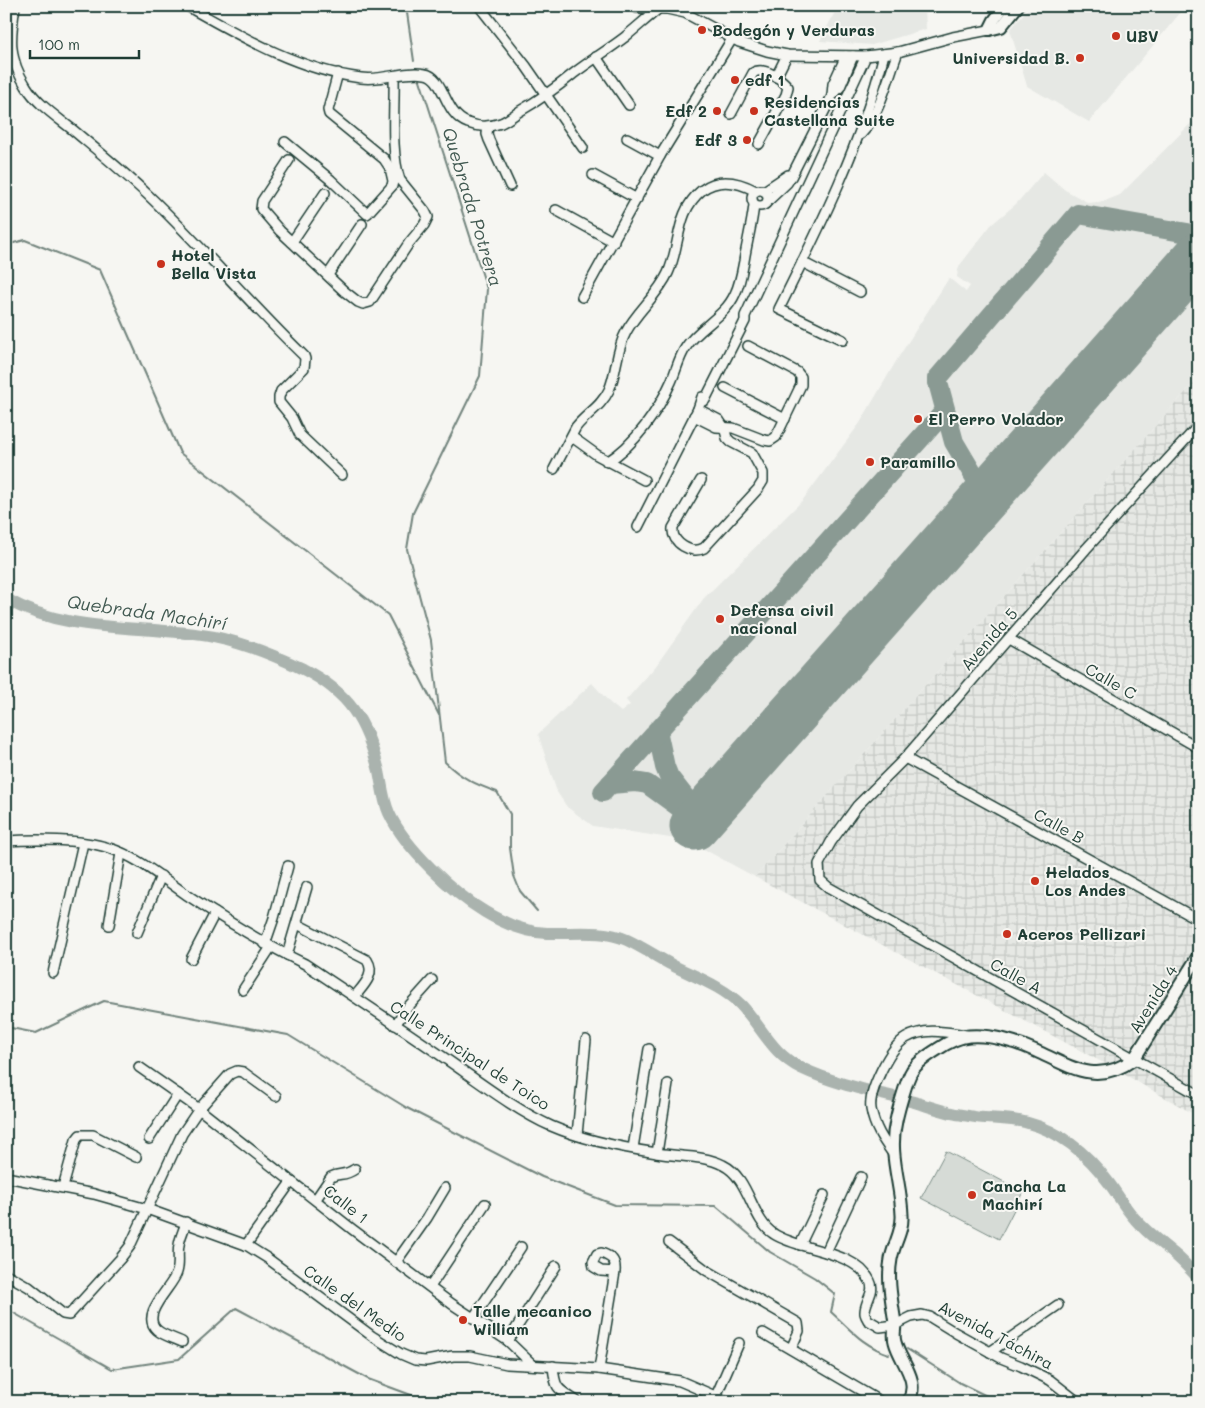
<svg xmlns="http://www.w3.org/2000/svg" width="1205" height="1408" font-family="Mali,sans-serif">
  <style>
    .built { fill: #e6e8e4 }
    .industrial { fill: url(#industrial-grid) }
    .green { fill: #d6dbd6; stroke: #7a8c85 }
    .lines { fill: none; stroke-linecap: round; stroke-linejoin: round }
    .stream { stroke: #72847d; stroke-width: 2 }
    .river { stroke: #aab3ae; stroke-width: 12 }
    .taxiway { stroke: #8a9a93; stroke-width: 20 }
    .runway { stroke: #8a9a93; stroke-width: 49 }
    .minor-casing { stroke: #1f3d34; stroke-width: 12 }
    .tertiary-casing { stroke: #1f3d34; stroke-width: 14 }
    .secondary-casing { stroke: #1f3d34; stroke-width: 15 }
    .minor { stroke: #f6f6f2; stroke-width: 9 }
    .tertiary { stroke: #f6f6f2; stroke-width: 10 }
    .secondary { stroke: #f6f6f2; stroke-width: 11 }
    .poi-dot { fill: #c8321e; stroke: #f6f6f2; stroke-width: 2 }
    .labels { text-anchor: middle; stroke-width: 4; stroke-linejoin: round; paint-order: stroke }
    .poi-label { font-size: 16px; font-weight: bold; fill: #1f3d34; stroke: #f6f6f2; text-anchor: start }
    .street-label { font-size: 16px; fill: #1f3d34; stroke: #f6f6f2 }
    .water-label { font-size: 18px; font-style: italic; fill: #425a52; stroke: #f6f6f2 }
  </style>
  <defs>
    <pattern id="industrial-grid" width="8" height="8" patternUnits="userSpaceOnUse" patternTransform="scale(1.25)"><rect width="8" height="8" fill="#e6e8e4"/><path d="M0 4h8M4 0v8" fill="none" stroke="#c5c8c4"/></pattern>
  </defs>
  <rect width="100%" height="100%" fill="#f6f6f2"/>
  <filter id="ink" filterUnits="userSpaceOnUse"><feTurbulence type="fractalNoise" baseFrequency=".02" numOctaves="2"/><feDisplacementMap in="SourceGraphic" scale="10" xChannelSelector="R" yChannelSelector="G"/><feConvolveMatrix kernelMatrix="1 2 1 2 8 2 1 2 1" color-interpolation-filters="sRGB"/></filter>
  <g filter="url(#ink)">
    <g class="built">
      <polygon points="838,6 925,6 926,29 872,45 820,41"/>
      <polygon points="1030,6 1186,6 1089,122 1027,86 1010,30"/>
      <polygon points="1199,115 1199,377 755,877 689,841 593,826 567,807 557,792 538,734 592,683 610,703 621,712 630,705 626,700 655,667 704,598 802,501 860,423 898,358 949,278 966,292 970,286 957,277 958,270 960,265 991,225 1016,204 1044,172 1065,190 1089,203 1105,201 1120,195"/>
    </g>
    <polygon class="industrial" points="1199,377 1199,1117 1113,1068 755,877"/>
    <polygon class="green" points="946,1151 1023,1192 999,1239 921,1198"/>
    <g class="lines">
      <g class="stream">
        <polyline points="406,6 414,61"/>
        <path d="M420,80L487,289L480,376L413,513L407,549L431,640L445,762C461,778 477,785 497,792L510,814V848L514,876L520,891L537,911"/>
        <polyline points="6,245 25,240 100,270 180,453 388,615 439,715"/>
        <path d="M6,1027L36,1033L104,1001L288,1035L407,1108L542,1177L615,1205L716,1206L770,1252L815,1278L835,1294L831,1312C850,1329 863,1346 889,1354"/>
        <polyline points="6,1306 12,1312 112,1369 179,1359 236,1308 368,1379 430,1402"/>
        <polyline points="907,1349 960,1383 999,1402"/>
      </g>
      <path class="river" d="M6,599C69,635 145,624 214,637C244,643 276,656 303,669C350,693 366,721 379,771C382,785 383,800 389,813C405,848 453,893 485,912C505,924 525,932 547,933C574,934 602,929 627,940C642,947 657,957 672,965C695,977 722,986 741,1005C762,1027 772,1054 801,1068C837,1085 876,1092 914,1102C928,1106 942,1111 956,1114C965,1115 975,1118 985,1118C999,1119 1014,1119 1028,1123C1062,1132 1089,1156 1109,1183C1118,1195 1125,1208 1135,1219C1146,1232 1160,1242 1173,1253C1183,1261 1191,1270 1199,1279"/>
      <g class="taxiway">
        <polyline points="986,496 954,442 937,379 1078,214 1199,235"/>
        <polyline points="657,730 665,767 669,777 701,818"/>
        <polyline points="610,784 635,782 647,784 690,815"/>
        <polyline points="603,792 945,411"/>
      </g>
      <polyline class="runway" points="694,826 1199,256"/>
      <defs>
        <g id="minor">
          <path d="M15,6C10,38 8,58 26,86C37,104 57,117 73,130C98,151 124,172 148,195C202,246 250,304 304,356L305,359L304,368L281,391L279,397V402L292,418L300,435L342,475"/>
          <path d="M187,6C242,37 298,70 361,78C383,81 404,70 425,74C445,77 443,114 468,123C478,127 490,127 501,123C508,120 514,115 520,111C539,100 556,88 573,74C590,61 608,50 625,37C636,28 646,19 657,10"/>
          <polyline points="479,6 526,66 583,148"/>
          <polyline points="634,6 637,8 667,9 685,13 739,42 767,51 787,55 866,56 898,52 953,37 989,30"/>
          <polyline points="596,57 629,105"/>
          <polyline points="776,77 787,55"/>
          <polyline points="832,95 833,84 846,56"/>
          <path d="M731,114L753,73C763,66 781,78 788,87L786,95L759,144"/>
          <polyline points="488,126 487,134 489,140 510,186"/>
          <path d="M861,134C880,115 888,77 898,52"/>
          <polyline points="627,138 660,156"/>
          <polyline points="285,142 331,180 367,214 392,186 393,181 390,168 384,159 329,114 328,110 338,73"/>
          <path d="M289,160L262,201L261,209L280,231L344,291L358,302L363,304L370,302L409,243L424,225L428,217L425,211L400,180C390,152 395,106 394,76"/>
          <polyline points="593,175 637,199"/>
          <circle cx="760" cy="198" r="8"/>
          <polyline points="764,191 788,175"/>
          <polyline points="768,201 787,183 791,177 832,96 840,87 853,56"/>
          <polyline points="556,210 614,242"/>
          <polyline points="292,242 325,193"/>
          <polyline points="802,262 860,292"/>
          <polyline points="328,275 362,224"/>
          <polyline points="582,297 660,156 732,39"/>
          <path d="M843,340L779,309C820,227 862,143 884,54"/>
          <polyline points="725,388 785,419"/>
          <polyline points="701,402 705,400 745,321 745,316 866,56"/>
          <polyline points="698,409 719,420 723,426"/>
          <polyline points="694,416 716,427 733,428 764,440 770,441 776,437 801,385 801,377 797,372 748,346"/>
          <polyline points="1199,425 1086,549 905,758 857,806 831,842 819,864 820,880 828,887 1199,1095"/>
          <polyline points="572,437 597,455 644,480"/>
          <path d="M607,462C635,445 658,411 671,382C676,371 679,357 686,347C699,327 725,317 735,294C740,284 742,272 744,261C747,242 752,224 754,205"/>
          <path d="M554,469L576,427C586,414 601,407 609,390C617,372 616,350 626,332C637,311 658,295 668,273C681,245 675,212 702,190C719,177 739,182 756,191"/>
          <path d="M701,480L673,528C671,543 692,555 704,548L758,489L763,481V473L752,453L731,442L727,438L724,427"/>
          <polyline points="638,527 698,409 702,397"/>
          <polyline points="1009,639 1199,748"/>
          <polyline points="905,758 1199,920"/>
          <path d="M6,841C34,839 82,839 109,848C138,857 162,878 187,895C225,920 264,944 305,964C353,996 400,1027 446,1059C478,1081 517,1111 551,1126C581,1139 624,1148 657,1153C678,1157 704,1155 723,1165C750,1178 751,1220 774,1234C800,1251 855,1250 870,1281C876,1292 864,1302 865,1313C865,1315 867,1318 868,1320L880,1327L895,1325L911,1317L922,1315L930,1317L956,1333L1001,1358L1021,1366L1050,1380L1078,1402"/>
          <path d="M297,924L367,960C376,974 364,985 355,996"/>
          <polyline points="109,925 121,853"/>
          <polyline points="137,933 161,876"/>
          <polyline points="265,944 274,918 288,866"/>
          <polyline points="287,955 307,887"/>
          <polyline points="191,959 215,913"/>
          <polyline points="53,973 83,843"/>
          <polyline points="243,990 271,947"/>
          <polyline points="395,1025 407,1008 432,980"/>
          <polyline points="139,1067 199,1109 352,1229 452,1304 508,1341 533,1365"/>
          <polyline points="577,1135 586,1040"/>
          <polyline points="149,1139 178,1094"/>
          <polyline points="633,1148 649,1049"/>
          <polyline points="657,1153 668,1084"/>
          <path d="M893,1154C883,1140 874,1127 871,1109C868,1092 890,1047 906,1038C925,1027 946,1032 966,1035"/>
          <polyline points="6,1177 94,1194 147,1209 246,1245 267,1258 372,1336 401,1354 415,1360 426,1361 453,1356 470,1356 507,1364 599,1369 680,1381 729,1402"/>
          <polyline points="63,1187 76,1140 80,1135 93,1135 136,1157"/>
          <path d="M316,1199L331,1177C340,1172 344,1177 355,1169"/>
          <polyline points="669,1242 706,1270 798,1323 799,1331 791,1349"/>
          <polyline points="246,1245 291,1182"/>
          <polyline points="800,1245 824,1195"/>
          <polyline points="826,1252 861,1177"/>
          <polyline points="396,1262 427,1218 445,1188"/>
          <polyline points="6,1274 29,1287 63,1314 69,1315 120,1259 130,1246 182,1134 199,1109 230,1074 237,1071 243,1072 276,1096"/>
          <polyline points="430,1287 485,1204"/>
          <polyline points="474,1317 521,1247"/>
          <polyline points="763,1333 881,1402"/>
          <polyline points="508,1341 556,1266"/>
          <path d="M182,1342C174,1338 164,1336 157,1330C139,1314 173,1287 177,1272C180,1263 177,1254 179,1245C180,1237 184,1230 186,1222"/>
          <polyline points="990,1352 1058,1305"/>
          <path d="M553,1366C555,1390 558,1389 578,1402"/>
          <path d="M599,1369L615,1272C616,1260 612,1257 601,1253L597,1254L593,1262L594,1267L601,1271L615,1272"/>
          <polyline points="716,1396 739,1343"/>
        </g>
        <g id="tertiary">
          <polyline points="989,30 1001,27 1018,6"/>
          <polyline points="989,30 994,20 1005,6"/>
        </g>
        <path id="secondary" d="M908,1402C921,1380 900,1362 895,1342C893,1336 895,1329 895,1323C892,1302 887,1280 891,1259C894,1243 903,1231 902,1215C901,1183 888,1154 896,1121C898,1111 907,1078 912,1071C917,1062 930,1054 938,1049C947,1043 958,1037 969,1036C990,1034 1017,1042 1036,1051C1071,1067 1097,1086 1134,1059L1199,955"/>
      </defs>
      <use href="#minor" class="minor-casing"/>
      <use href="#tertiary" class="tertiary-casing"/>
      <use href="#secondary" class="secondary-casing"/>
      <use href="#minor" class="minor"/>
      <use href="#tertiary" class="tertiary"/>
      <use href="#secondary" class="secondary"/>
    </g>
  </g>
  <g class="poi-dot">
    <circle cx="702" cy="30" r="5"/>
    <circle cx="1116" cy="36" r="5"/>
    <circle cx="1080" cy="58" r="5"/>
    <circle cx="735" cy="80" r="5"/>
    <circle cx="717" cy="111" r="5"/>
    <circle cx="754" cy="111" r="5"/>
    <circle cx="747" cy="140" r="5"/>
    <circle cx="161" cy="264" r="5"/>
    <circle cx="918" cy="419" r="5"/>
    <circle cx="870" cy="462" r="5"/>
    <circle cx="720" cy="619" r="5"/>
    <circle cx="1035" cy="881" r="5"/>
    <circle cx="1007" cy="934" r="5"/>
    <circle cx="972" cy="1195" r="5"/>
    <circle cx="463" cy="1320" r="5"/>
  </g>
  <g class="labels">
    <g class="poi-label">
      <text x="712" y="36">Bodegón y Verduras</text>
      <text x="1126" y="42">UBV</text>
      <text x="1070" y="64" text-anchor="end">Universidad B.</text>
      <text x="745" y="86">edf 1</text>
      <text x="764" y="108">Residencias<tspan x="764" dy="18">Castellana Suite</tspan></text>
      <text x="707" y="117" text-anchor="end">Edf 2</text>
      <text x="737" y="146" text-anchor="end">Edf 3</text>
      <text x="171" y="261">Hotel<tspan x="171" dy="18">Bella Vista</tspan></text>
      <text x="928" y="425">El Perro Volador</text>
      <text x="880" y="468">Paramillo</text>
      <text x="730" y="616">Defensa civil<tspan x="730" dy="18">nacional</tspan></text>
      <text x="1045" y="878">Helados<tspan x="1045" dy="18">Los Andes</tspan></text>
      <text x="1017" y="940">Aceros Pellizari</text>
      <text x="982" y="1192">Cancha La<tspan x="982" dy="18">Machirí</tspan></text>
      <text x="473" y="1317">Talle mecanico<tspan x="473" dy="18">William</tspan></text>
    </g>
    <g class="street-label">
      <text transform="translate(989 639) rotate(-49)" y="6">Avenida 5</text>
      <text transform="translate(1111 681) rotate(30)" y="6">Calle C</text>
      <text transform="translate(1059 826) rotate(29)" y="6">Calle B</text>
      <text transform="translate(1016 976) rotate(29)" y="6">Calle A</text>
      <text transform="translate(1153 999) rotate(-58)" y="6">Avenida 4</text>
      <text transform="translate(470 1055) rotate(33)" y="6">Calle Principal de Toico</text>
      <text transform="translate(346 1204) rotate(38)" y="6">Calle 1</text>
      <text transform="translate(355 1303) rotate(35)" y="6">Calle del Medio</text>
      <text transform="translate(996 1335) rotate(28)" y="6">Avenida Táchira</text>
    </g>
    <g class="water-label">
      <text transform="translate(472 207) rotate(73)" y="6">Quebrada Potrera</text>
      <text transform="translate(147 613) rotate(8)" y="6">Quebrada Machirí</text>
    </g>
  </g>
  <rect width="1205" height="1408" fill="none" stroke="#f6f6f2" stroke-width="25"/>
  <rect x="12" y="12" width="1180" height="1383" fill="none" stroke="#1f3d34" stroke-width="2" filter="url(#ink)"/>
  <path d="M30 50v8h109v-8" fill="none" stroke="#1f3d34" stroke-width="2.5"/>
  <text x="38" y="50" font-size="15" fill="#1f3d34" stroke="#f6f6f2" stroke-width="4" paint-order="stroke">100 m</text>
</svg>
